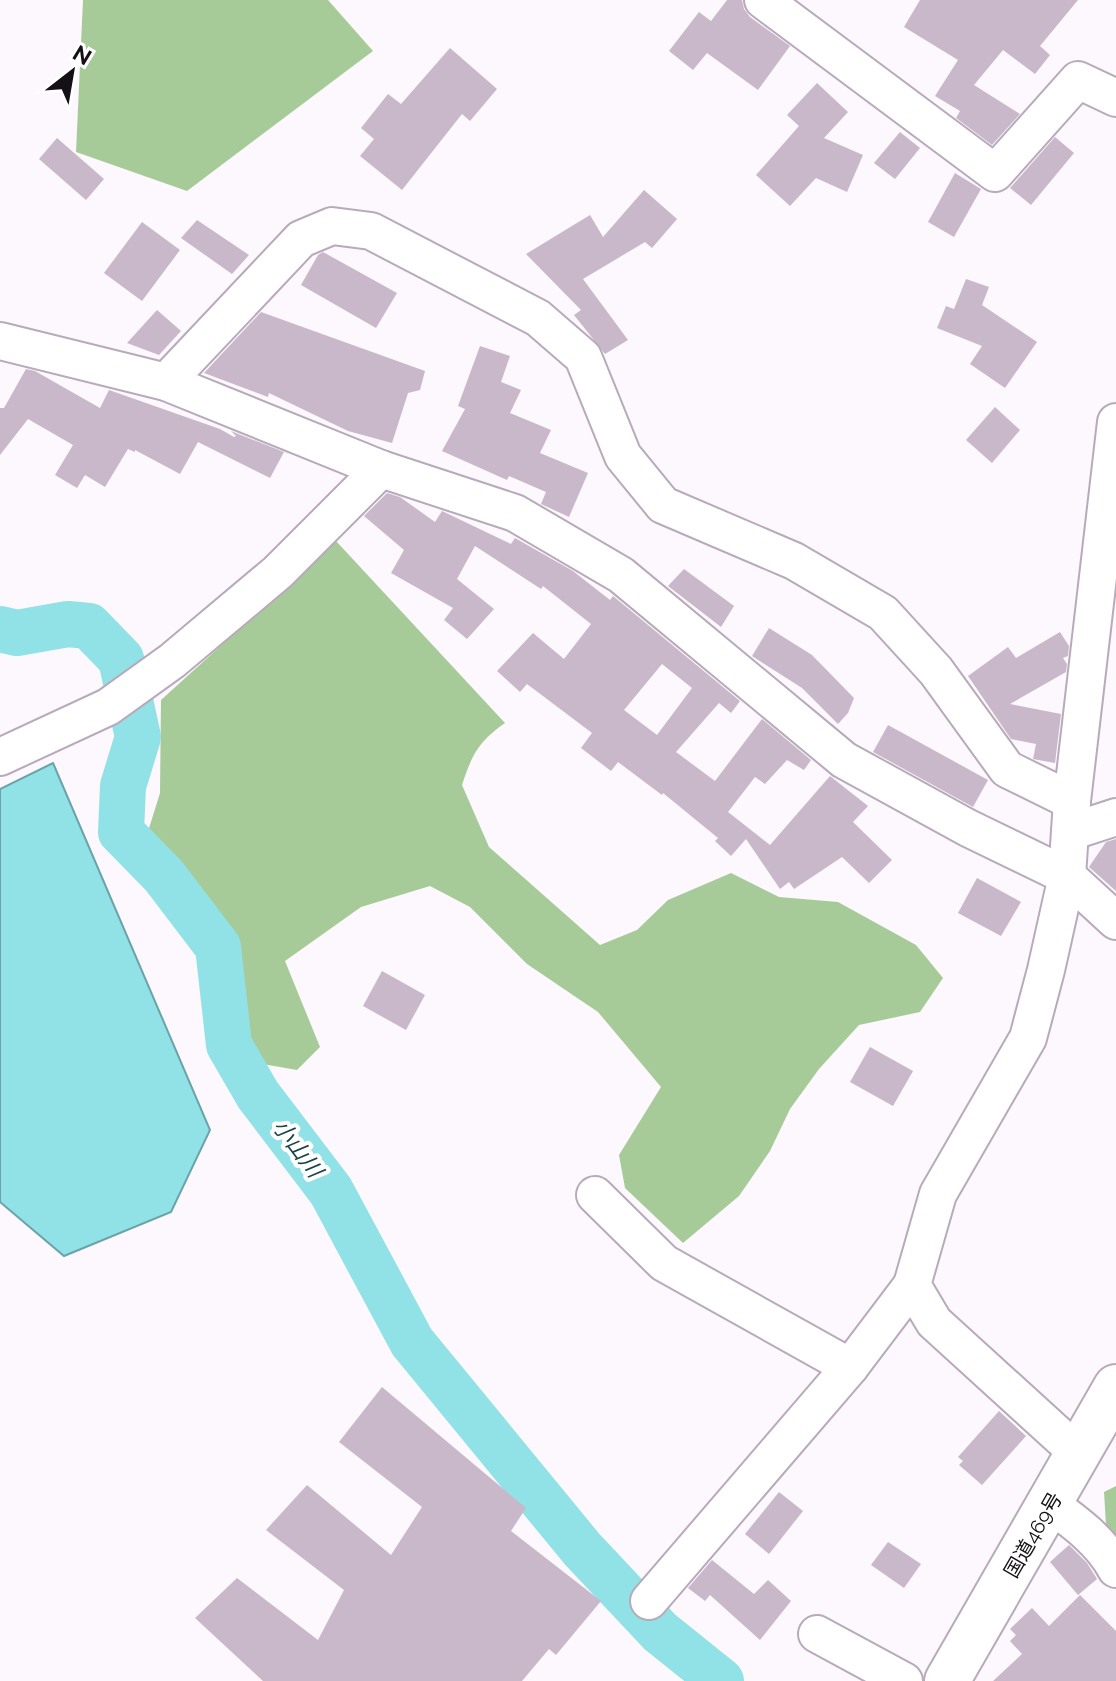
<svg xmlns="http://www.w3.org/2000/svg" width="1116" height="1681" font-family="Raleway,'Noto Sans JP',sans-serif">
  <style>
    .forest { fill: #a7cb98 }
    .water { fill: #90e2e6; stroke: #6ba3a8; stroke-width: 2 }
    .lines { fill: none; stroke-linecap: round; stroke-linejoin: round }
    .river { stroke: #90e2e6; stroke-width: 46 }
    .building { fill: #c9b8c9; fill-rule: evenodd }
    .minor-casing { stroke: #b8aabb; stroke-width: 40 }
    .highway-casing { stroke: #b8aabb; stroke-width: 48 }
    .minor { stroke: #fff; stroke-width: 36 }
    .highway { stroke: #fff; stroke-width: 44 }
    .labels { text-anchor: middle; stroke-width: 8; stroke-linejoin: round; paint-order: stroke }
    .street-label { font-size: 20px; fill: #151016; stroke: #fff }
    .water-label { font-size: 22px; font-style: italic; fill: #1e4546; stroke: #fff }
  </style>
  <rect width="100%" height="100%" fill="#fdf7fe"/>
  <g class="forest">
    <polygon points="83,0 328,0 373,51 187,191 76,152"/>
    <path d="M336,541L505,723C478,742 472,755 462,785L489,847L600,945L637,930L668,900L731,873L779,897L838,902L916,945L943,978L920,1012L859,1025L819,1069L790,1109L770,1151L739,1196L683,1243L625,1188L619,1155L661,1087L598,1012L527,964L470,907L430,886L361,907L285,961L320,1047L297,1070L251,1062L219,929L141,854L160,793L161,700Z"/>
    <polygon points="1116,1486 1116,1543 1106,1525 1104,1492"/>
  </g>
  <polygon class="water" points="53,763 210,1130 171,1212 64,1256 0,1202 0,789"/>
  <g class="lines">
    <polyline class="river" points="0,629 17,633 68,624 89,626 121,659 138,737 123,786 121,832 164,876 218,947 229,1045 258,1095 331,1191 412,1342 582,1549 660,1632 721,1681"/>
  </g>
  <g class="building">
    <polygon points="727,0 742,0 744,9 750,17 790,46 758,90 707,53 693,70 669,51 699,12 711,21"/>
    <polygon points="920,0 1078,0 1040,46 1050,55 1035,74 1003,50 974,85 1020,114 992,145 956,118 960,111 935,96 958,60 904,27"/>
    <polygon points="450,48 497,89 470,121 462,114 402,190 360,156 374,139 361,128 388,94 401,104"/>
    <polygon points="817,83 848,112 824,138 863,155 847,192 816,178 790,206 756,175 799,126 787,115"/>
    <polygon points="900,132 920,148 895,179 874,163"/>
    <polygon points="1055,137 1074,153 1031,205 1010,188"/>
    <polygon points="57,138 104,179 86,200 39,159"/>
    <polygon points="955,173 981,189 954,237 928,222"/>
    <polygon points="644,190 677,219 652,248 645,242 583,279 628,340 605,354 574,315 581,310 526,254 590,215 603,237"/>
    <polygon points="197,220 249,255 232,274 181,238"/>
    <polygon points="142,222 180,250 142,301 104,273"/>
    <polygon points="323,252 397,293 376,328 301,285 318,255"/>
    <polygon points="966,279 989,287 982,305 1037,342 1005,388 970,364 982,346 937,328 946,306 954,309"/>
    <polygon points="157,310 181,331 159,355 127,343"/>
    <polygon points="261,312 425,371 420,390 408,393 392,443 348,431 269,393 268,397 204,373"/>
    <polygon points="480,346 510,356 501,382 521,390 510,413 551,430 540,453 588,473 569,517 541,504 546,492 509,476 507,480 442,451 465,409 458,406"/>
    <polygon points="26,369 35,371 100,408 109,390 220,429 234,437 236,436 231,431 284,452 270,478 198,442 180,474 135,450 135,452 128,449 105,487 85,475 77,488 55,475 73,445 28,419 0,455 0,408 4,408"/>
    <polygon points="995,407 1020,430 992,463 966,440"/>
    <path d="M387,493L400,497L435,522L442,511L511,544L515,538L573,571L610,600L613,596L740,701L731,713L719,703L676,752L715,781L762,719L811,760L804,770L787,760L765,784L755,777L728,812L770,845L830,776L868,806L853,822L892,860L869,883L842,857L794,889L789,882L780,889L746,839L731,856L715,841L718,838L663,793L662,795L618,762L611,771L581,748L592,733L527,684L520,692L497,671L533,633L564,659L591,624L543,586L541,589L475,546L457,579L494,609L467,639L444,620L453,608L391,573L404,550L364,516ZM662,664L692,688L657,735L624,710Z"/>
    <polygon points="684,569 734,606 721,627 668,586"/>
    <polygon points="769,628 812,655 854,698 848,713 838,724 802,688 752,656"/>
    <polygon points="1060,632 1069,646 1068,656 1063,658 1067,664 1066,672 1010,704 1061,714 1055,763 1033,759 1036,744 1011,739 968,676 1008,647 1016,658"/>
    <polygon points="888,725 988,780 973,807 873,752"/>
    <polygon points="1116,839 1116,891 1089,867 1106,842"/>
    <polygon points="977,878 1021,902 1001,936 958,913"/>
    <polygon points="382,971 425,995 406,1030 363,1006"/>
    <polygon points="870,1047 913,1071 893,1106 850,1082"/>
    <polygon points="382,1387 526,1508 511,1531 601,1601 556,1655 549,1649 522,1681 263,1681 195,1618 237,1578 318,1640 344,1590 266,1530 307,1485 391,1555 422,1507 339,1442"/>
    <polygon points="999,1411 1026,1436 982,1485 959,1465 963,1461 958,1457"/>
    <polygon points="779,1492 803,1511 769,1554 745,1534"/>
    <polygon points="888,1542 921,1564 904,1588 871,1565"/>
    <polygon points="1069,1545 1087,1563 1097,1579 1078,1595 1050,1562"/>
    <polygon points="712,1560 754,1594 768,1580 791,1601 760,1640 710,1595 705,1601 688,1588"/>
    <polygon points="1080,1595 1116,1631 1116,1681 993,1681 1022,1654 1010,1641 1016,1635 1010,1629 1032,1608 1049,1626"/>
  </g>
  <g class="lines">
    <defs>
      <g id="minor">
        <polyline points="763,0 995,173 1078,80 1116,98"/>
        <polyline points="0,341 166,382 381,469 515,513 621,575 844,760 968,828 1067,876 1116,921"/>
        <polyline points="166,382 301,239 332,226 371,231 538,318 583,357 623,456 663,505 794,561 883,613 936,671 1007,769 1072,801"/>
        <polyline points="0,757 108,707 172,661 278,572 381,469"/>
        <polyline points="1070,832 1116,817"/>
        <polyline points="595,1195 664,1263 850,1367 912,1285"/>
        <polyline points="1079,1454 934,1322 912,1285 938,1194 1028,1038 1046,970 1067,876 1072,801 1116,422"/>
        <path d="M1050,1504C1075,1522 1102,1542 1116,1569"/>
        <polyline points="649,1601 850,1367"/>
        <polyline points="817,1634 904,1681"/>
      </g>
      <polyline id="highway" points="947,1681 1116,1387"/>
    </defs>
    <use href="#minor" class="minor-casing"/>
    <use href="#highway" class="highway-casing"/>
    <use href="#minor" class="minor"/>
    <use href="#highway" class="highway"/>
  </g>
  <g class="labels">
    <g class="street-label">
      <text transform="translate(1033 1535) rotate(-60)" y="7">国道469号</text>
    </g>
    <g class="water-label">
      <text transform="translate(298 1148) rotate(53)" y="8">小山川</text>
    </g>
  </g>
  <g transform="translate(72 72) rotate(31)" stroke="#ffffff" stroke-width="6" paint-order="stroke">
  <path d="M0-6L14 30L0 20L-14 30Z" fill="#151016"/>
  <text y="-12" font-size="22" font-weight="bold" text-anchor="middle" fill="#151016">N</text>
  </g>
</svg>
